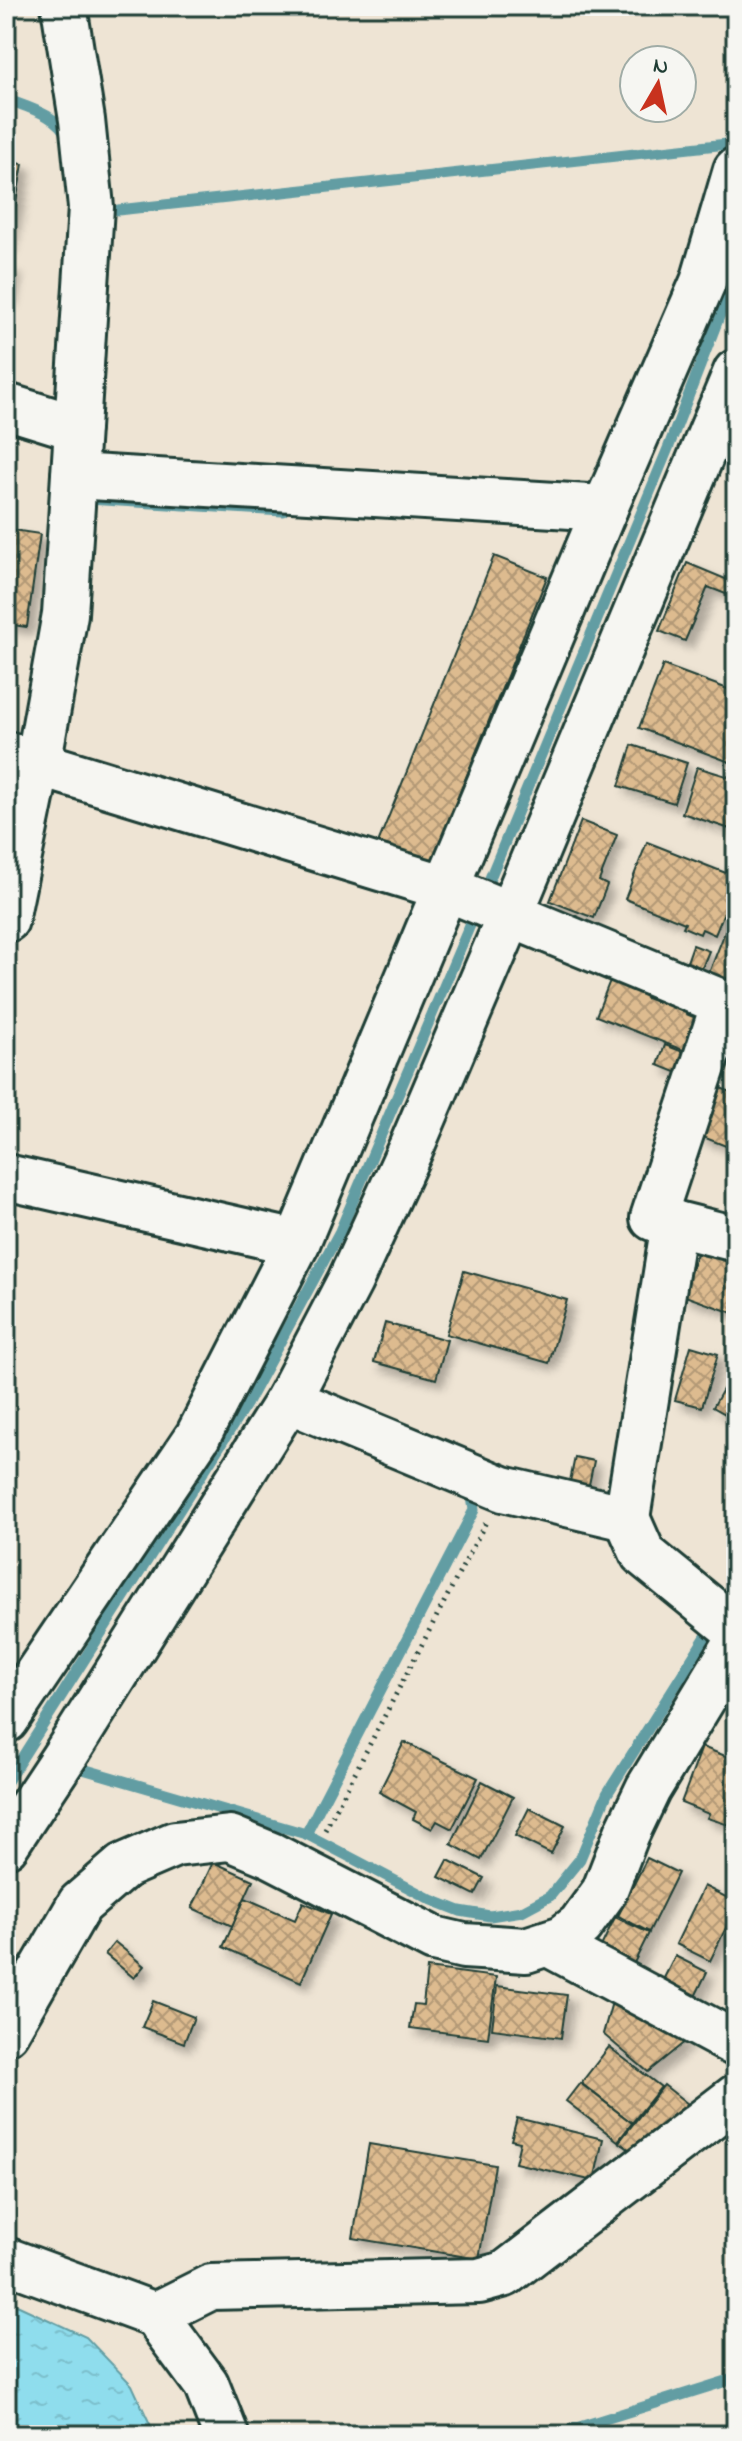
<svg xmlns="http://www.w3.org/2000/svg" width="742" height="2441" font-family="'Indie Flower',sans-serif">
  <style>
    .water { fill: url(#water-ripples); stroke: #629da3; stroke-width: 2 }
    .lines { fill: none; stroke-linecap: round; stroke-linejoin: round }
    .stream { stroke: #629da3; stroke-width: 11 }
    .building { fill: url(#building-cross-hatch); stroke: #1f3d34; stroke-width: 2; filter: url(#shadow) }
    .minor-casing { stroke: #1f3d34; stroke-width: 50 }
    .path { stroke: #1f3d34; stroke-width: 5; stroke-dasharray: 2 6; stroke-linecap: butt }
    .minor { stroke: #f6f6f2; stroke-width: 44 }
  </style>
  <defs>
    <pattern id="water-ripples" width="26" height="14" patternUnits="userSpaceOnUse" patternTransform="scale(2)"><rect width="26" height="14" fill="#8fdded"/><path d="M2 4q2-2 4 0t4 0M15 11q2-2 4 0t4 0" fill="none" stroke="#7bbfcc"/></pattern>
    <pattern id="building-cross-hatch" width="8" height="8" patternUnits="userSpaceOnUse" patternTransform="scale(2)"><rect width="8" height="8" fill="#ddbb8f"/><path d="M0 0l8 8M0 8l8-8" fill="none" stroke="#b39976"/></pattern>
    <filter id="shadow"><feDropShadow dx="7" dy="7" stdDeviation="4" flood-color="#0004"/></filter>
  </defs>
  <rect width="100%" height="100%" fill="#eee4d4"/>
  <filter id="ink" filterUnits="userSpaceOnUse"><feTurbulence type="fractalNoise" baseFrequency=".0125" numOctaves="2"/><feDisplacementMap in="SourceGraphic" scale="16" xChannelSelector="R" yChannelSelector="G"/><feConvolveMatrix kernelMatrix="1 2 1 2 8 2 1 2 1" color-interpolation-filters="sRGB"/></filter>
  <g filter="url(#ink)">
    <polygon class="water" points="6,2300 86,2337 132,2385 155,2435 6,2435"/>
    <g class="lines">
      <g class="stream">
        <path d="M6,99C26,107 60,115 67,138"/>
        <polyline points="118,210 727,144"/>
        <polyline points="88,499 283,511"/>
        <polyline points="6,807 13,777"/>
        <polyline points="483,895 669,446 736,273"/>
        <polyline points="76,1767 306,1834 432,1900 460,1911 490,1916 522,1911 550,1896 580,1859 607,1794 707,1635"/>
        <polyline points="6,1783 247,1403 340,1231 476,911"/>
        <polyline points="306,1834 474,1510 472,1497 462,1493"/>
        <polyline points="554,2435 736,2378"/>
      </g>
    </g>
    <g class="building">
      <polygon points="6,161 23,164 8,245 6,245"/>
      <polygon points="6,267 14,269 9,297 6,296"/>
      <polygon points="6,529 40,534 27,627 6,624"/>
      <polygon points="494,556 547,577 431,864 378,843"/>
      <polygon points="687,563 735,583 736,580 736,598 708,587 685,641 659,631"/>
      <polygon points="663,665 736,692 735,764 639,728"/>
      <polygon points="632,745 687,763 674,803 619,786"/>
      <polygon points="697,767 736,779 736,831 682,813"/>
      <polygon points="581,821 617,835 599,881 607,885 594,918 550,901"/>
      <polygon points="647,842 736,877 736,883 715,935 702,929 700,934 683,927 685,923 625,899"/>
      <polygon points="736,904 736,984 709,973"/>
      <polygon points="693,945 709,951 702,968 687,962"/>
      <polygon points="611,978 648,993 646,998 656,1002 658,997 688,1009 686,1014 701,1020 688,1052 596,1016"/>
      <polygon points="665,1045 691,1055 683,1075 658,1065"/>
      <polygon points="718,1087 736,1094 736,1150 698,1135"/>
      <polygon points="700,1245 736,1258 736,1314 682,1295"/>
      <polygon points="464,1271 567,1300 549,1363 446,1334"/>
      <polygon points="385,1323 447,1340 436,1379 374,1362"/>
      <polygon points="691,1346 718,1354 702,1407 675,1400"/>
      <polygon points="736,1366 736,1420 713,1407"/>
      <polygon points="575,1457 594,1461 587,1494 568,1491"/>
      <polygon points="404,1742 478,1778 452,1829 437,1821 432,1829 413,1819 416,1812 379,1792"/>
      <polygon points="702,1747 736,1760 735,1827 707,1818 709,1814 681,1803"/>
      <polygon points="482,1781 513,1797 481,1860 451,1844"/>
      <polygon points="529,1808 565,1826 551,1854 515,1836"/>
      <polygon points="647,1858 678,1873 649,1932 618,1916"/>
      <polygon points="448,1860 484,1878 475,1895 439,1877"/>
      <polygon points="213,1862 253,1880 232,1926 192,1908"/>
      <polygon points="704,1886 736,1902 736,1907 710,1961 676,1944"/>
      <polygon points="245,1898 295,1920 303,1902 331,1914 301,1982 223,1947"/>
      <polygon points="615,1917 649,1933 630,1971 597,1955"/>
      <polygon points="115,1942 144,1966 134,1978 105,1954"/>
      <polygon points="675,1956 707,1972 693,2001 660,1986"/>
      <polygon points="427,1968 496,1977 488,2038 410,2028 414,2004 423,2005"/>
      <polygon points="497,1986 567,1995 561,2038 492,2029"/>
      <polygon points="153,2001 194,2017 184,2043 142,2027"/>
      <polygon points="612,2002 686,2041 648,2072 603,2034"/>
      <polygon points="609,2047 661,2087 632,2123 581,2083"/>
      <polygon points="580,2083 632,2123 618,2141 566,2101"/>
      <polygon points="664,2085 693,2108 637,2155 619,2142"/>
      <polygon points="517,2118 603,2139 594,2181 515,2163 520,2142 511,2140"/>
      <polygon points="369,2144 495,2165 479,2259 353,2238"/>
    </g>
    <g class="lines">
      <defs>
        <g id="minor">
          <polyline points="6,406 77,428"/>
          <polyline points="74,476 605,508"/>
          <polyline points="6,754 446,888 736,1008"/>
          <polyline points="6,920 38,764 65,614 77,428 91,207 82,120 64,6"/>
          <polyline points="724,1003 653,1218 736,1239"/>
          <polyline points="6,1177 297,1243"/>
          <polyline points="288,1400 503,1489 627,1518 674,1223"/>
          <polyline points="627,1518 643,1554 736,1630"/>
          <polyline points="6,1720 198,1436 297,1243 605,508 703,282 736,170"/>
          <polyline points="6,1845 66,1754 288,1400 350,1281 410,1150 511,913 736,372"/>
          <polyline points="549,1944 736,2044"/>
          <polyline points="6,2032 80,1904 124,1866 175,1844 230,1838 271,1855 434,1939 464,1946 526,1950 563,1938 580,1925 604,1892 627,1833 648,1789 736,1644"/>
          <polyline points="6,2260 155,2315 206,2384 226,2435"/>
          <polyline points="155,2315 211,2287 479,2281 505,2274 736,2097"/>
        </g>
      </defs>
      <use href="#minor" class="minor-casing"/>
      <polyline class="path" points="325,1830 486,1522"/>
      <use href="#minor" class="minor"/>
    </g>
  </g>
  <rect width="742" height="2441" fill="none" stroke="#f6f6f2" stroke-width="32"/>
  <rect x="16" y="16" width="710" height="2409" fill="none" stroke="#1f3d34" stroke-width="3" filter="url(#ink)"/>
  <g transform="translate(658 84) rotate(9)"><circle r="38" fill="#f6f6f2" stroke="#a0aca6" stroke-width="2"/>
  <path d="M0-6L14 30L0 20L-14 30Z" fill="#c8321e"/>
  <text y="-12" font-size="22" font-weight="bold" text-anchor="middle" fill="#1f3d34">N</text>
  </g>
</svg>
